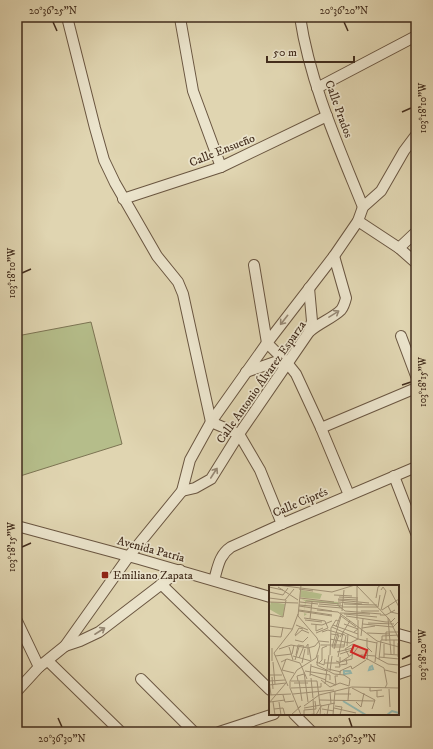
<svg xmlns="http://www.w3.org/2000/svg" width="433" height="749" font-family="'IM FELL DW Pica',serif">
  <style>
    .green { fill: #b5bd8a; stroke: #7c7453 }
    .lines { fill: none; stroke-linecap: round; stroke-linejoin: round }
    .minor-casing { stroke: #6a5641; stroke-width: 12 }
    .minor { stroke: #ebe4cc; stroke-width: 10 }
    .oneway { stroke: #968874 }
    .ticks { fill: none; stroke: #422c1c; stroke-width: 1.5 }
    .poi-dot { fill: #8f2418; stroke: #ebe4cc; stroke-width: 1.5 }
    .labels { text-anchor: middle; stroke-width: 3.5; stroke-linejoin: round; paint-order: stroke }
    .street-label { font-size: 12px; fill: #422c1c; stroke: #ebe4cc }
    .poi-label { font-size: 12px; fill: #422c1c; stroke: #ebe4cc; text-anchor: start }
    .inset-river { fill: none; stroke: #94b8af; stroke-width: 2 }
    .inset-road { fill: none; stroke: #a19175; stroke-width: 1 }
    .view { fill: #d62828; fill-opacity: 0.15; stroke: #d62828; stroke-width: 2 }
    .inset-edge { fill: none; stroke: #422c1c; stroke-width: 2 }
    .neatline { fill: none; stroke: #422c1c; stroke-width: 1.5 }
    .ticks-label { font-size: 10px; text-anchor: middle; fill: #422c1c }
  </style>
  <rect width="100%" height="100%" fill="#e0d5b1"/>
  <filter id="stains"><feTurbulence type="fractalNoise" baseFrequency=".005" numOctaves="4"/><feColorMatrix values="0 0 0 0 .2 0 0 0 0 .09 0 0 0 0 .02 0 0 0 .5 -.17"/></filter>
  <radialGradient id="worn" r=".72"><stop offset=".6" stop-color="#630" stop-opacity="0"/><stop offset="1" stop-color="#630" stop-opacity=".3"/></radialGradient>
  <polygon class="green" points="91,322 122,444 17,477 17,336"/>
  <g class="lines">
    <defs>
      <g id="minor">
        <polyline points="67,17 95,128 104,160 115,183 157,256 178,282 183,294 211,422 239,434 260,470 282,524"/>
        <path d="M300,17C310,83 338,145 363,207"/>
        <polyline points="180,18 193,91 221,167"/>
        <polyline points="317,88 416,36"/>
        <polyline points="123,199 221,167 327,116"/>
        <polyline points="358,221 399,248 416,263"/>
        <polyline points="399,248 416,232"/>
        <polyline points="254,265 267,343 288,364 296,374 321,428 349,495"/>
        <polyline points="309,288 312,321 309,332"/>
        <polyline points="401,336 416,376"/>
        <polyline points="246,372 275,362 288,364"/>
        <polyline points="321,428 416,388"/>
        <polyline points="394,476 416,533"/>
        <path d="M182,491L195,488L211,479L239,434L309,332C319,323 333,318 341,310C344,306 345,302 346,298L334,256"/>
        <polyline points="17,526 139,559 270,597"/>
        <path d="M214,580C218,567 219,555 231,547L282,524L416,467"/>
        <polyline points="161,584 270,690"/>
        <polyline points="17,621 39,667"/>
        <polyline points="398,634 416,639"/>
        <polyline points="65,646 80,641 99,632 180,570"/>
        <polyline points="48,661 121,732"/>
        <polyline points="398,674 416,668"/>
        <polyline points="141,679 194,732"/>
        <polyline points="17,691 39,667 65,646 129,556 182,491 190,460 211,422 267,343 334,256 358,221 363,207 381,191 404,151 416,135"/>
        <polyline points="294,714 312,732"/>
        <polyline points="219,732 274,714"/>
      </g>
    </defs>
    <use href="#minor" class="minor-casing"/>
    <use href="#minor" class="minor"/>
  </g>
  <defs><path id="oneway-shaft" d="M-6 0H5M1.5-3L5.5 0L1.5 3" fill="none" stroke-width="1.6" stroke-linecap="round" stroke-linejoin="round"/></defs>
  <g class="oneway">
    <use href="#oneway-shaft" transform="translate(334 314) rotate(-32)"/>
    <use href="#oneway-shaft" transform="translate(284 320) rotate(128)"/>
    <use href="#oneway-shaft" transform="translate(214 473) rotate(-57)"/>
    <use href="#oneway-shaft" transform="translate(100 631) rotate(-33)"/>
  </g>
  <path class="ticks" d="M53,22L57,31M344,22L348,31M402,112L411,108M22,273L31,269M402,385L411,382M22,547L31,543M402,659L411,655M58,718L62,727M349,718L352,727"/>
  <rect class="poi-dot" x="101" y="571" width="8" height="8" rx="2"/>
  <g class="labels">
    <g class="street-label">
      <text transform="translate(339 109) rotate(70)" y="4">Calle Prados</text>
      <text transform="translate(222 150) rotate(-22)" y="4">Calle Ensueño</text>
      <text transform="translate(261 382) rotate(-55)" y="4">Calle Antonio Álvarez Esparza</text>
      <text transform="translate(300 502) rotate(-23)" y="4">Calle Ciprés</text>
      <text transform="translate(151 549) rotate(15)" y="4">Avenida Patria</text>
    </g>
    <g class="poi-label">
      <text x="113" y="579">Emiliano Zapata</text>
    </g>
  </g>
  <g transform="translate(269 585)">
    <rect width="130" height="130" fill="#e0d5b1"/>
    <path d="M32,5L53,9L51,14L37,13V15L69,17L71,24L68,19L37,16L35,28L38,29L35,31L36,16L32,14L37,15V13L31,12ZM2,17L16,19L14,32L0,24Z" fill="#b5bd8a"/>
    <path class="inset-river" d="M103,81L104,84L100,85L101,82ZM75,86H81L82,88L75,89ZM74,116L97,130M118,130L123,126L130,128"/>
    <path class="inset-road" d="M8,0L63,7L86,0M32,0L29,31L48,53L51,60L47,73L28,85L21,96V103L32,130M88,1L120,34L130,54M0,2L14,5M9,2L29,15M30,4L44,6M121,5L130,22M0,7L14,10L19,3M65,10L83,11M70,12L89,13M0,13L16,15L25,4M31,13L65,17M107,13L109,2L112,0M69,14L89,15M69,15L100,18M37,16L72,19M0,17L29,18M31,17L49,19M69,17L93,19M50,19L74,21M75,19L108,20M30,20L42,21M30,21L63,26M49,21L73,23M70,21L76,26L112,29M119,21L122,27L130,29M74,22H109M109,22L111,10M30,25L63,30M48,25L69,27L108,56L130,62M112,25L117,6L114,2L112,5M113,25L130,14M30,26L63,31M73,26L75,5M92,26H110M71,28L101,29M0,29L14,32L17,15M75,29L108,32M111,30H117L126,25M72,31L63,62H75L77,50M72,31L87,42M77,31L117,37H122L126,33M35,33L56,36L59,43L47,48M119,33L122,69M41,34L43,17M36,35L53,37M88,35V1M89,35V54M99,38L125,39M42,39L53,40L63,36M75,39L89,44L85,47M94,39L124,42L130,36M27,40L39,45M47,40V46L54,43M64,40L89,49M0,41L23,44M63,42L89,54M67,42L72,29M93,43L106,41M53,47L59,45L76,50M98,48L121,49M62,49L70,50L65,64M26,50L30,43L34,44M0,51L12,52L14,42M26,51L33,45L40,48M92,51L94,34M71,52L81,36M98,53V62L103,67M61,54L81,58L89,54M89,54L108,58M26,55L34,57L39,52M113,55V51L130,50M125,55V69M117,56V47H130M52,60H75M65,61L69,48M78,61L79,49M20,62L24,75M36,63L39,59V70M40,63L42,75M10,64L22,60L39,63L46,61L50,56L60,57M68,67L84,63M71,69L83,65M115,69L130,70M27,70L29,60L35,61L30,73M49,70L48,80L65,89L75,90L81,94L80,101M61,70L62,43L67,35L69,36M91,70L115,83L118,99L116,103M92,70L106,71M6,71L23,69L25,60M24,71L42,76M80,71L76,64L84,59M69,72L74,48M71,72V77L83,74L84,59M106,72L119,79L130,80M110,72L130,74M129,72V58M115,73V59M17,74L13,85L25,88M110,74L112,55H130M26,75L30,62M98,75L99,63M3,76V63M4,77L6,99M12,77L18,74L31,78L38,94M47,77L55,80L56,74M106,77L108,57M33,78L36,64M50,78L53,75V63L58,61M56,78H70L84,69L89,62L86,61M71,80L78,79L77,74M42,81L58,86M66,82H71L70,77L67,76M59,84L72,87M116,85L128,88M36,86L61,90V95M61,86L63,71M35,87L39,117M41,89L57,95M71,89V86L82,81L83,84L97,75M0,90H13M41,91L42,79M3,92L4,104M42,93L44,113M0,95L2,110M52,95L61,102L71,98L80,101M0,96L16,95M22,96H48M29,96L28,91L35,89M30,96L33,116M48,96L51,120M57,96L67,100L66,91H69M25,98H39M56,99L60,70M0,100L17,98M19,101L5,68L23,45L29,29M101,102V106L113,105M22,103L52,102V98M83,103L106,115L103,124M120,104L121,122M108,106V112L115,111M61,107L62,119M24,109L65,105M66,109H82M0,110L22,109M14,110L16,117L25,116M50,115L106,116M79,115L80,103M1,117L16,115M4,117L6,130M10,117L12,130M87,117L92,122L95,108M0,118L17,98M35,121L50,110L83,102L130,103M66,121L73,122L71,130M35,123L52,120L51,130M65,123L87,128M5,124L14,123L16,130M53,124L65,126M55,129L58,130L60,119M22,130L32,121L29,123M35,130V125L47,124L46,116M38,130L45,129L44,114M47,130L52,121L66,118M64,130L66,106"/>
    <path class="view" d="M85,60L98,65L95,73L82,67Z"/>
    <rect width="130" height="130" class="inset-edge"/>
  </g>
  <rect width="433" height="749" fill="none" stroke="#e0d5b1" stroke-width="44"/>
  <path d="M267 56v6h87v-6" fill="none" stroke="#422c1c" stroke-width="2"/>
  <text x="273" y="56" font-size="12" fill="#422c1c" stroke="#ebe4cc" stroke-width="3" paint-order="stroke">50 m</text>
  <rect x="22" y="22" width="389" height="705" class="neatline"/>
  <g class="ticks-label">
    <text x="53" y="14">20°36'25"N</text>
    <text x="344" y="14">20°36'20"N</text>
    <text transform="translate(422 108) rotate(-90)" y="4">103°18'10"W</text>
    <text transform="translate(11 273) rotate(-90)" y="4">103°18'10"W</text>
    <text transform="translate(422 382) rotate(-90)" y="4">103°18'15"W</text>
    <text transform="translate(11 547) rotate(-90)" y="4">103°18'15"W</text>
    <text transform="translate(422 655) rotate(-90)" y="4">103°18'20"W</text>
    <text x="62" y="742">20°36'30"N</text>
    <text x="352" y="742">20°36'25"N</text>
  </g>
  <rect width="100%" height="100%" filter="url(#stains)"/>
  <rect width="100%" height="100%" fill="url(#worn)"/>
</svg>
